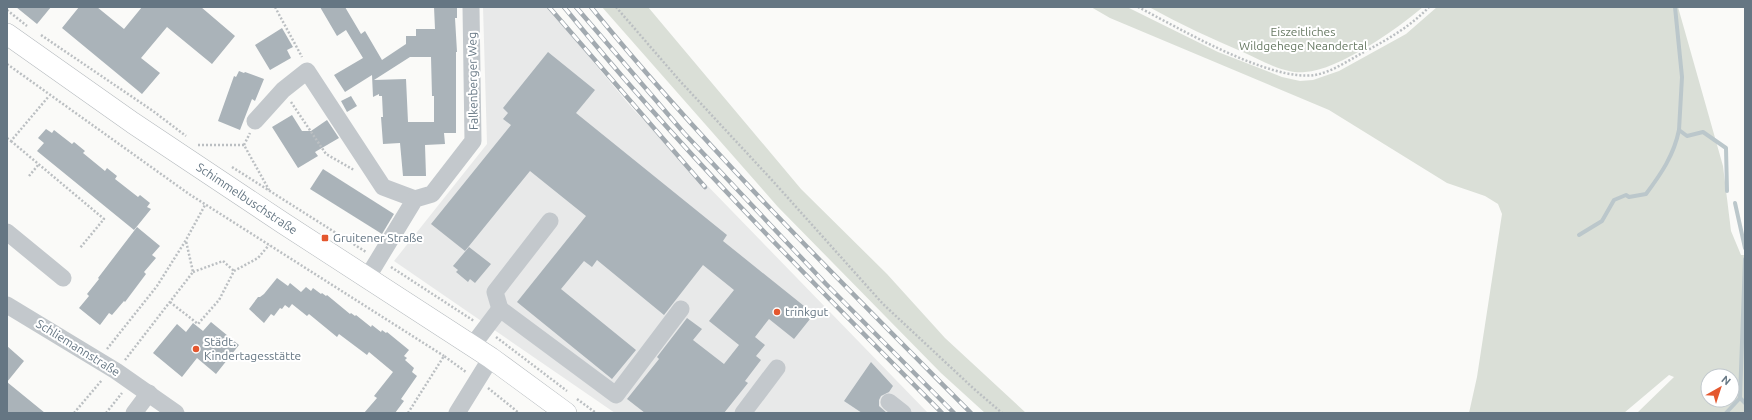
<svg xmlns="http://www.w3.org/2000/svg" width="1752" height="420" font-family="Ubuntu,sans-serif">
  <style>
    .built { fill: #e8e9e9 }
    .green { fill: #dadfd7; fill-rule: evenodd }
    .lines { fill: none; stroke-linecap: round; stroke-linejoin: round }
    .stream { stroke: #bbc7cb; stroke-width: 4 }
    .building { fill: #aab3b9; fill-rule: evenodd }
    .major-casing { stroke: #b5babe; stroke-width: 22 }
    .path { stroke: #bbbfc2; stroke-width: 2.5; stroke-dasharray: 2 2; stroke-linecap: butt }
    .minor { stroke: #c3c8cc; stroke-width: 17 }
    .major { stroke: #fff; stroke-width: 21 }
    .rail-casing { stroke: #a2aab0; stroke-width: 4.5 }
    .rail { stroke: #fff; stroke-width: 3; stroke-dasharray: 9; stroke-linecap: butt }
    .poi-dot { fill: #e4572e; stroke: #fff; stroke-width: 1.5 }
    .labels { text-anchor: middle; stroke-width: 4; stroke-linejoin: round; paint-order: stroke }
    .park-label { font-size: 12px; fill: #687a64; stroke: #fff }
    .street-label { font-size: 12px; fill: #657683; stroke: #fff }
    .poi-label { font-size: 12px; fill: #657683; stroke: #fff; text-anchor: start }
  </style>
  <rect width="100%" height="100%" fill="#fafaf8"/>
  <polygon class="built" points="483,7 547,7 632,108 928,413 615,413 394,261 487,144"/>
  <g class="green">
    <polygon points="602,7 648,7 801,189 887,274 945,338 1026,413 985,413 941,373 778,207"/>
    <path d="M1091,7H1127L1218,52L1282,77L1300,81L1313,80L1339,71L1406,34L1437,7H1678L1723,166L1731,231L1741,255H1745V413H1637L1674,377L1669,375L1624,413H1469L1477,377L1502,214L1498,204L1485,196L1447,183L1329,110L1110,18ZM1708,376H1732V400H1708Z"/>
    <path d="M1149,7H1423C1397,29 1339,70 1305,72C1284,74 1263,61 1245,53C1212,39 1180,24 1149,7Z"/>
  </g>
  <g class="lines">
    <g class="stream">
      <polyline points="1675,7 1682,77 1679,130 1687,136 1703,132 1726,148 1727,191"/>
      <polyline points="1735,203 1745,248"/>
      <path d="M1579,235L1602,221L1614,200L1626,195L1629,197L1646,194C1661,174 1674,155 1679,130"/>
      <polyline points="1745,259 1740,398 1745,403"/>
      <polyline points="1726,413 1740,398"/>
    </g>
  </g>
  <g class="building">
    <polygon points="16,7 51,7 37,24"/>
    <polygon points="79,7 97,7 124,29 142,7 201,7 235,36 212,64 167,27 141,58 160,73 142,94 62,28"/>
    <path d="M320,7H345L361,34L365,31L382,60L406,44V36H416V29H435L434,7H457V18H455L457,52H456V133H444L445,144L425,145L426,176H403L400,143L383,144L381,117H383L382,96H379V94L373,97L372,75L345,92L334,75L363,58L346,30L337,36ZM410,57H431L432,96H434V122H408L406,79L374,80Z"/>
    <polygon points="282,28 293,47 287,50 291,58 270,70 255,45"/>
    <polygon points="548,52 595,90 576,113 727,235 723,241 814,314 794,339 769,319 755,337 765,345 756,356 761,360 745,381 748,383 724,413 645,413 627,399 659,359 657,357 687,318 702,329 693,340 724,364 739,345 709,321 734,290 703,265 664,315 597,260 592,267 584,261 561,289 636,350 612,379 517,302 586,216 530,171 465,251 431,224 511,125 503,119 508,113 503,108"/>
    <polygon points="239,71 244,73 245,72 264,79 255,101 252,99 240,130 218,121 234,76 236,77"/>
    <polygon points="351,96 357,106 347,112 341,101"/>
    <polygon points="292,115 302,131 311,131 327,120 339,138 315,152 318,156 298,168 272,127"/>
    <polygon points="46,129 52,133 54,130 72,144 74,142 85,151 83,153 105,171 107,168 117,176 115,179 138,197 140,195 150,203 147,207 151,209 134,230 37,151 44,143 38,138"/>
    <polygon points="323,169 394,214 382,234 310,189"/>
    <polygon points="137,227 160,246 152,255 156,258 144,272 146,274 125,302 124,301 112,315 109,313 100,325 79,308 89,296 87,294 99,279 98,278"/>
    <polygon points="469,247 491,264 475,283 470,279 468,282 456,272 458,270 453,266"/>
    <polygon points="277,278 288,286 290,283 301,292 306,287 311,291 313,288 321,294 322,293 326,296 327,295 350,314 351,313 355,316 356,315 371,327 372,325 381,332 382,330 386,333 387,332 409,350 404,356 407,358 405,360 414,368 412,372 417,376 401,399 404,401 395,413 364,413 377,398 374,396 393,372 369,352 367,355 339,334 337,337 309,314 307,316 292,304 289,308 285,305 282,309 280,308 274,316 271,314 264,323 249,309 258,297 260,297 264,294"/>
    <polygon points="211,322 239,345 216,374 197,358 182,377 153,353 177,324 186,332 193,323 203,331"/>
    <polygon points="7,346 24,361 7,382 45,413 7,413"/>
    <polygon points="871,362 893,386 889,392 881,396 879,400 879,406 887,413 862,413 844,401"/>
  </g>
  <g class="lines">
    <defs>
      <g id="major">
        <path id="s1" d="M7,34L133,123L283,223L491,358L566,413"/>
      </g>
    </defs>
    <use href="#major" class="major-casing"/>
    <g class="path">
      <polyline points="275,7 302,57"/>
      <polyline points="616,7 680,81 771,179 883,304 973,388 1002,413"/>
      <path d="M1138,7C1179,28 1270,82 1315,75C1332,72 1349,60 1364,52C1387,40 1411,26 1429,7"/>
      <polyline points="7,10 27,26"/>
      <polyline points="41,35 153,111 186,136"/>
      <polyline points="7,64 189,194 444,356"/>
      <polyline points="291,102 326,154 354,170"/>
      <polyline points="7,138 11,141 49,96"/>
      <polyline points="11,141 104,219 80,248"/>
      <polyline points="198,145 244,145 269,190"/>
      <polyline points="244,145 250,133"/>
      <polyline points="232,167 366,252"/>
      <polyline points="29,176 39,164"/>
      <polyline points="391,267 474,321"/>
      <polyline points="193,272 223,261 234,271"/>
      <polyline points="170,302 198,324 219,300 234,271 258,258 269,245"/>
      <polyline points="496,337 567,391"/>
      <polyline points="107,349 157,286 186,240 205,205"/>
      <polyline points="125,360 193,272 186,241"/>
      <polyline points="488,388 519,413"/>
      <polyline points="577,399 596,413"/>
      <polyline points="74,413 102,380"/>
      <polyline points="106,413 122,393"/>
      <polyline points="408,413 444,356 466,372"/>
    </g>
    <g class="minor">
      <polyline points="255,121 283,90 307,71 383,187 415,199"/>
      <polyline points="7,232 63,278"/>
      <polyline points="367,278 415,199 432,194 473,141 471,7"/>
      <polyline points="7,305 116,371 176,413"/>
      <polyline points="500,309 495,292 550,221"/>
      <polyline points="472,346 500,309 616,395 681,309"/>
      <polyline points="889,402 903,413"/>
      <polyline points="134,413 149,393"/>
      <polyline points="457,413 491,358"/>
      <polyline points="743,413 777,368"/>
    </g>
    <use href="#major" class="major"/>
    <defs>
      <g id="rail">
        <polyline points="549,7 705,187"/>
        <path d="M564,7C681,151 812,282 942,413"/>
        <polyline points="576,7 684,133 826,284 954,413"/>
        <path d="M591,7C708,151 841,282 971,413"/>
      </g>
    </defs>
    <use href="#rail" class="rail-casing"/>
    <use href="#rail" class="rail"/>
  </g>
  <g class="poi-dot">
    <rect x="321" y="234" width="8" height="8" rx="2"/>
    <circle cx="777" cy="312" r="4"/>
    <circle cx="196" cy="349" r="4"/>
  </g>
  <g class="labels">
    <g class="park-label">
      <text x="1303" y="36">Eiszeitliches<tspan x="1303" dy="14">Wildgehege Neandertal</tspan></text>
    </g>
    <g class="street-label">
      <text transform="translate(473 81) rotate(-91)" y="4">Falkenberger Weg</text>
      <text dy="4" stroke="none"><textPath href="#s1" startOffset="291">Schimmelbuschstraße</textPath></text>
      <text transform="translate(78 348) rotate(32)" y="4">Schliemannstraße</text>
    </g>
    <g class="poi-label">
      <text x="333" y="242">Gruitener Straße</text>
      <text x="785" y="316">trinkgut</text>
      <text x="204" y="346">Städt.<tspan x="204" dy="14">Kindertagesstätte</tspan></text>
    </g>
  </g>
  <rect width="1752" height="420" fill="none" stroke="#657683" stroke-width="16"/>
  <g transform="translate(1720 388) rotate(39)"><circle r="19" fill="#ffffff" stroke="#c1c8cd"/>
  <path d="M0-3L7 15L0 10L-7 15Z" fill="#e4572e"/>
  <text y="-6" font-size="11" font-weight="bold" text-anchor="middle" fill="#657683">N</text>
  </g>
</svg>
